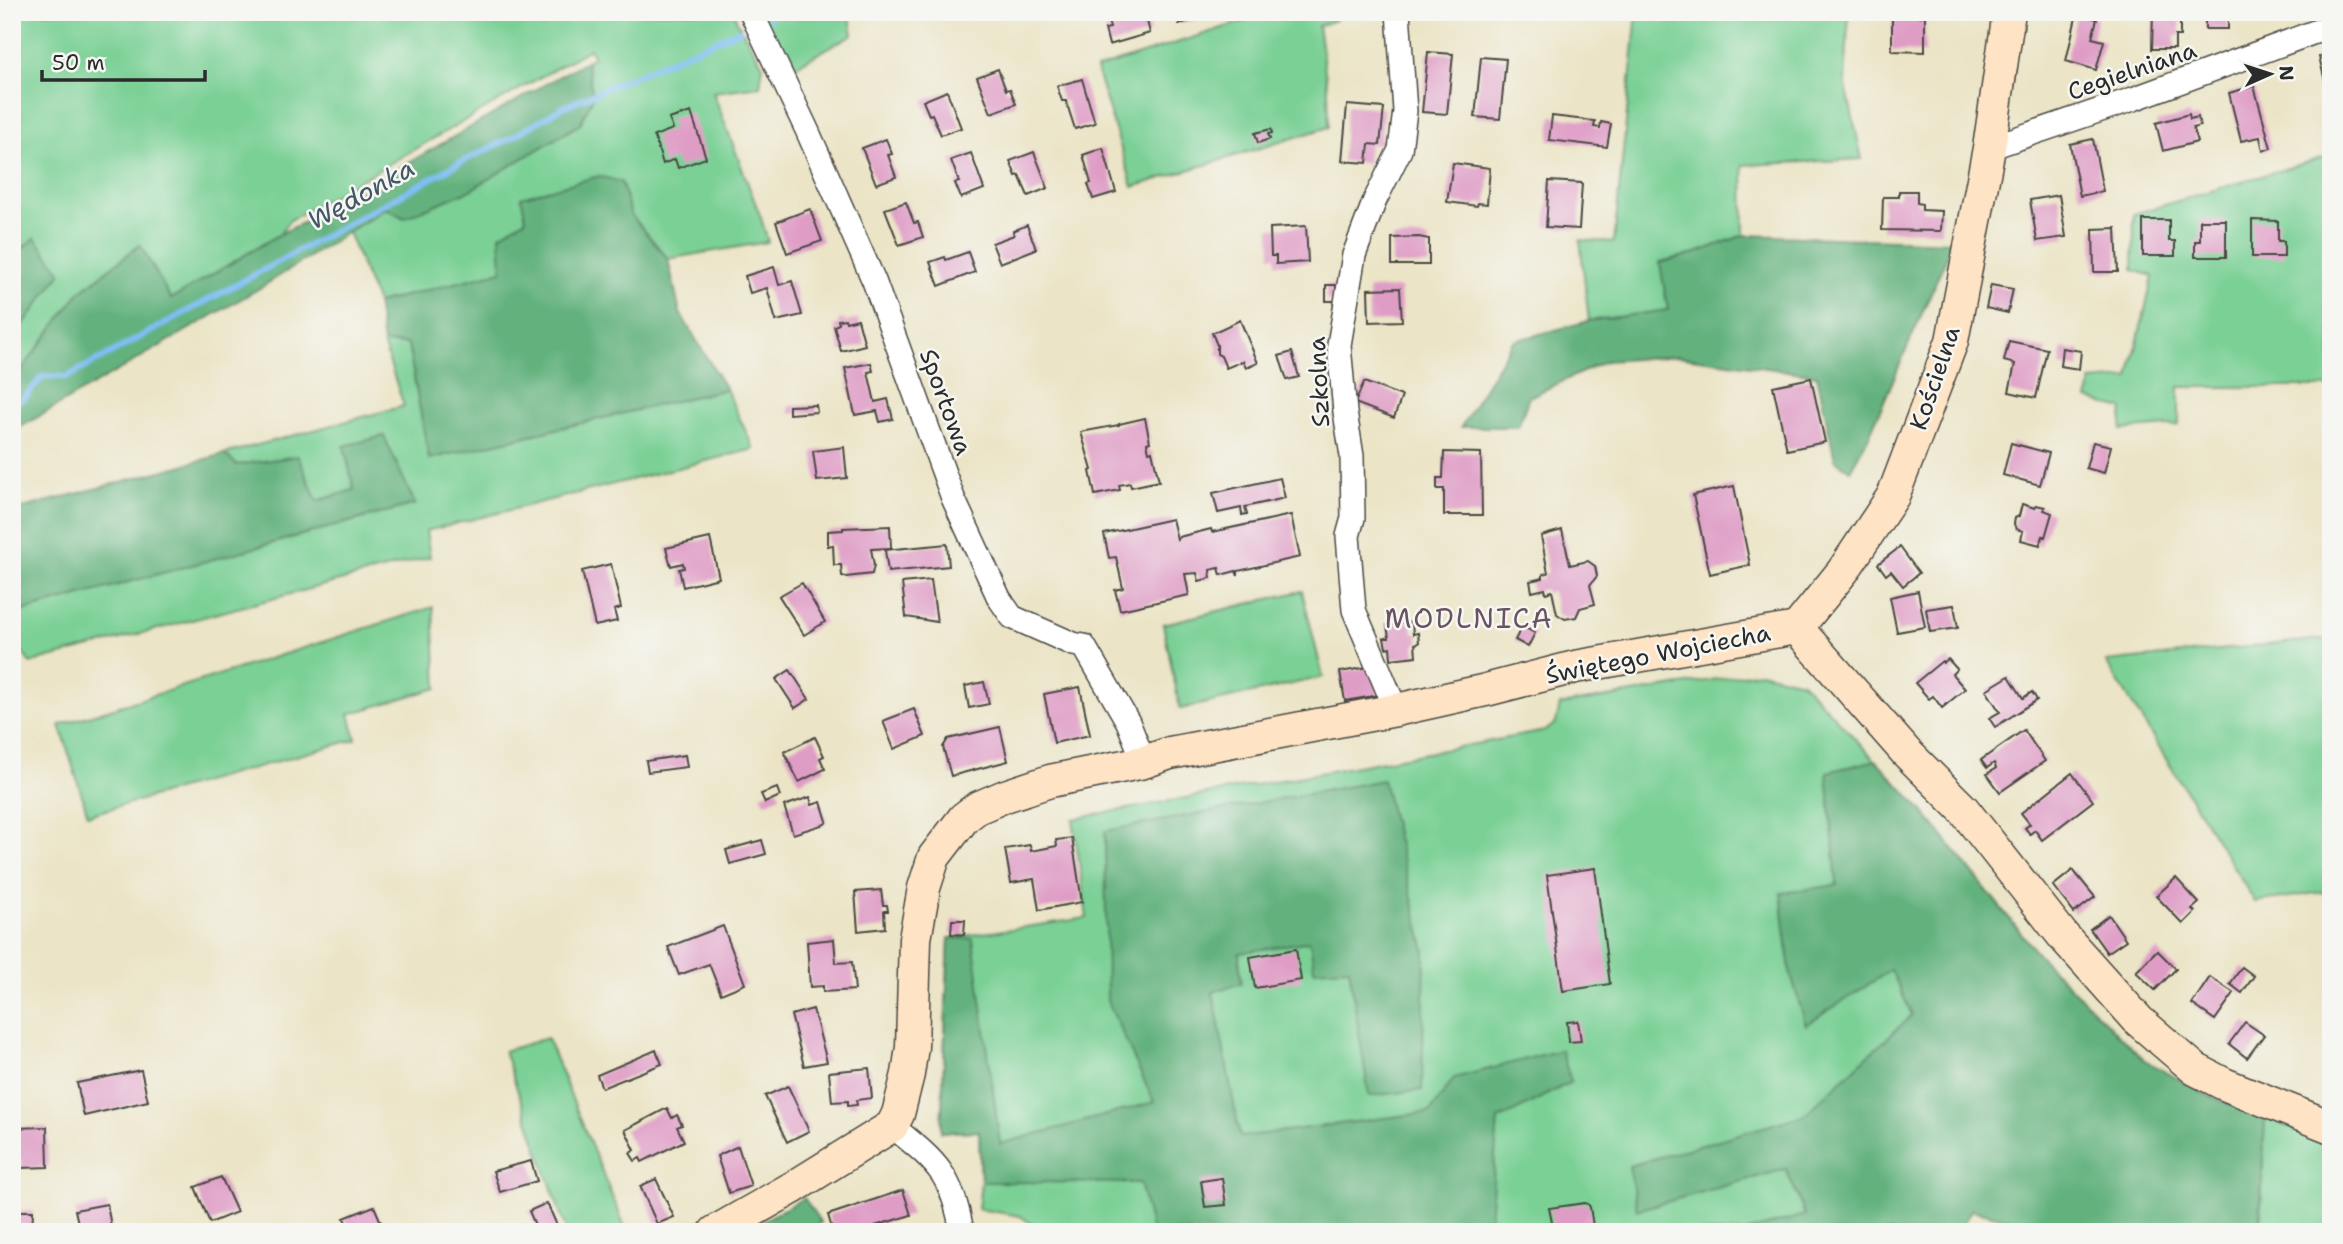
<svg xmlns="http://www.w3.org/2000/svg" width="2343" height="1244" font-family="'Shantell Sans',sans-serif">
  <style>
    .green { fill: #7ad095; stroke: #527e60; stroke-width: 2 }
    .forest { fill: #63b27e; stroke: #476e54; stroke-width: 2 }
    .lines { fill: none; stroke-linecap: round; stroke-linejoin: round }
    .stream { stroke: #7fbef3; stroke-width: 6 }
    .building { fill: #df9dc6 }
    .street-casing { stroke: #484742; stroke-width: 26 }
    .secondary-casing { stroke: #484742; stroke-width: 35 }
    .street { stroke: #fff; stroke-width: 23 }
    .secondary { stroke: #fee4c5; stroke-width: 32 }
    .labels { text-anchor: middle; stroke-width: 5; stroke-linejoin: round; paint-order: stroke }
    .street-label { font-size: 24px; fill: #2b2b2b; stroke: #f6f6f2 }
    .water-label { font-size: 26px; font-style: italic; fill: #445767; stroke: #f6f6f2 }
    .quarter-label { font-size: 28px; letter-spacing: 2px; fill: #6a5361; stroke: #f6f6f2 }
  </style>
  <rect width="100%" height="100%" fill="#f6f6f2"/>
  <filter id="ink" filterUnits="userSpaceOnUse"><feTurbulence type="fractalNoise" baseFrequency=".0143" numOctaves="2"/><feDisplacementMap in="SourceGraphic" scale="14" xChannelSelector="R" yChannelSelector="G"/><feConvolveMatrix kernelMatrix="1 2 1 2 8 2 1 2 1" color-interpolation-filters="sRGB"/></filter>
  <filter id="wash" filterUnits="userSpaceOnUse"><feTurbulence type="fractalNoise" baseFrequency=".00686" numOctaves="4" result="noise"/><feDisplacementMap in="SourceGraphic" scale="28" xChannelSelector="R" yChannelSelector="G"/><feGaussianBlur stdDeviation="1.57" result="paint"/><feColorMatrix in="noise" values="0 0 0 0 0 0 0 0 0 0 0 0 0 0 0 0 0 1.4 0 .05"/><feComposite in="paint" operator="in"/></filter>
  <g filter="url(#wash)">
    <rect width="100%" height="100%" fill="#ebe4c6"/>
    <g class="green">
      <polygon points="12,12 734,12 737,22 763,65 760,86 713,92 761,218 768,242 668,259 631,215 621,182 526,219 500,235 503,271 377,303 348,232 386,208 593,97 586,61 594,57 590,49 289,221 280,234 171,300 140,245 80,292 16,377 12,376 12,340 61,273 35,238 12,257"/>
      <polygon points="760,12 849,12 853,34 785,72"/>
      <polygon points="1272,12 1333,12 1335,20 1318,26 1328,90 1329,127 1133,187 1096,69"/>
      <polygon points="1637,12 1849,12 1845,81 1862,159 1743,165 1744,235 1696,253 1660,262 1669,310 1589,321 1580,240 1614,242"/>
      <polygon points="2331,155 2331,387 2179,387 2179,425 2121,430 2123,409 2088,399 2091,381 2129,378 2153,276 2133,270 2134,214"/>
      <polygon points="383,343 408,344 429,458 726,389 754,449 426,531 430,557 30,663 12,637 12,605 23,611 415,504 383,436 354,490 317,501 297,456 237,465 224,454 404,406"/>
      <polygon points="1302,591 1323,677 1180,709 1163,624"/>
      <polygon points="433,607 437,688 349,714 356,739 88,815 60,725"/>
      <polygon points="2331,638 2331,891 2255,902 2106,662"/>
      <polygon points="1760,672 1802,682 1921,809 2042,959 2058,974 1863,1232 1044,1232 1020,1216 978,1209 981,1182 979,1131 941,1132 949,938 1087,918 1073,819 1545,731 1556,723 1560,705"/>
      <polygon points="547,1038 627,1232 567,1232 504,1051"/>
      <polygon points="2265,1117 2331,1145 2331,1232 2260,1232"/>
    </g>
    <g class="forest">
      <polygon points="586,61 593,97 580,124 470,190 404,218 386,208 265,285 12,432 12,376 16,377 80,292 140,245 171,299 280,234 337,206 368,186"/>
      <polygon points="599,176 621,182 631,215 668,259 680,313 726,389 429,459 408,344 383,343 377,303 502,271 500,235 526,219 521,197"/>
      <polygon points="1744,235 1953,242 1868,438 1850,470 1835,460 1817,375 1677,356 1606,361 1529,397 1518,427 1461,427 1513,341 1589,321 1668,310 1660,263 1696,253"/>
      <polygon points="35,238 61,273 12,340 12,257"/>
      <polygon points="384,436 415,504 23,611 12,605 12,511 224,454 237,465 298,456 317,501 354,490 344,446"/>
      <polygon points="1876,760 1921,809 2042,959 2143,1059 2207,1095 2265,1117 2259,1229 2255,1232 2062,1232 1971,1210 1959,1232 1745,1232 1805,1215 1786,1169 1637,1210 1629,1166 1804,1115 1912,1015 1891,970 1806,1025 1790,972 1781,893 1837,885 1827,772"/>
      <polygon points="1383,780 1425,951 1422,1090 1369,1096 1349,968 1314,970 1310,941 1239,953 1241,983 1213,992 1240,1137 1430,1112 1454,1078 1561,1050 1571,1082 1498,1120 1489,1232 1436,1232 1434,1224 1388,1232 1152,1232 1140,1183 981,1182 979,1131 941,1132 949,938 973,939 1000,1144 1154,1102 1107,1000 1105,831"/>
      <polygon points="804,1198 821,1223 803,1232 743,1232"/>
    </g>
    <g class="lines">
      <g class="stream">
        <polyline points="770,18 777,12"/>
        <polyline points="12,404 24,398 43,376 67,377 461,162 511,138 563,107 740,30"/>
      </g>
    </g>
    <g id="blocks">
      <g class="building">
        <polygon points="1134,12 1135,15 1145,13 1150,33 1109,45 1105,29 1110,28 1108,20"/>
        <polygon points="1176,12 1219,12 1220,13 1179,24"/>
        <polygon points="1902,12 1912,12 1912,16 1925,16 1925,52 1892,51 1892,16 1902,16"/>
        <polygon points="2153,12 2180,12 2180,36 2175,36 2175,49 2152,49"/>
        <polygon points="2205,12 2233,12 2233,16 2228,16 2228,29 2205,29"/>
        <polygon points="2077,13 2097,19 2092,38 2104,41 2096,70 2066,61"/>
        <polygon points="1428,52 1453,54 1447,114 1422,112"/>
        <polygon points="2331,54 2331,101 2330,101 2319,57"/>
        <polygon points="1481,57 1506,59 1500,119 1475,117"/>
        <polygon points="998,69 1006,90 1010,89 1016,104 991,113 977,77"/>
        <polygon points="1082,79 1095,123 1075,129 1066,101 1062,101 1057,86"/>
        <polygon points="2254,86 2271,148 2263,151 2260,137 2241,141 2229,93"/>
        <polygon points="947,91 961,128 941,135 932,114 929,115 923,101"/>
        <polygon points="1347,105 1384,108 1380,145 1369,144 1367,163 1342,161"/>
        <polygon points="691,112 706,158 678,168 675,159 663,164 654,136 673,129 669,119"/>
        <polygon points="2189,114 2190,119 2198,117 2200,126 2193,128 2197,142 2163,151 2156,123"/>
        <polygon points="1552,116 1595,121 1594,127 1600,128 1601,122 1611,124 1607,147 1549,140"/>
        <polygon points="1271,129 1272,133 1268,134 1270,139 1258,143 1255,133"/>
        <polygon points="886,139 892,154 888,155 896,177 876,184 862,148"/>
        <polygon points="2093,139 2103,191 2080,196 2070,144"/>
        <polygon points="1103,148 1116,192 1093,199 1088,184 1091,183 1083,155"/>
        <polygon points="1034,152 1048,188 1028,196 1019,175 1016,176 1010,161"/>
        <polygon points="971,153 984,189 961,198 955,183 959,182 951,160"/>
        <polygon points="1453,163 1490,168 1487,204 1478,203 1477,206 1447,202"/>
        <polygon points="1549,181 1582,183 1579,229 1546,227"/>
        <polygon points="1899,191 1917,191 1917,203 1922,204 1922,210 1942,211 1941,231 1882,230 1883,197 1899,197"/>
        <polygon points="2059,195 2066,237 2037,241 2030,200"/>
        <polygon points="906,202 914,223 918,222 923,237 899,245 885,209"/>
        <polygon points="810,209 822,241 787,253 776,222"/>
        <polygon points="2143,220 2169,220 2169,241 2175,241 2175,256 2143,256"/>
        <polygon points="2200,220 2226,220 2226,257 2195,257 2195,241 2200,241"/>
        <polygon points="2252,220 2278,221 2278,241 2284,241 2284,257 2252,257"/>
        <polygon points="1027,225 1036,249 1000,263 992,243 1014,235 1013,231"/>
        <polygon points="1306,226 1308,262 1276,264 1276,256 1271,256 1270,228"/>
        <polygon points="2116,228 2118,272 2094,272 2093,229"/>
        <polygon points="1419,237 1429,239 1429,265 1392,265 1392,238"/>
        <polygon points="968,252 975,272 939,286 930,262 945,257 946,260"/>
        <polygon points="774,267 779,285 792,281 802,315 776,321 767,288 750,293 745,276"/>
        <rect x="1326" y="285" width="10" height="16"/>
        <polygon points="1991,285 2013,289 2008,313 1986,308"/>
        <polygon points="1400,288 1402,321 1369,322 1368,289"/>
        <polygon points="845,319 846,322 858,319 865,345 841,351 834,326 839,324 838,320"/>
        <polygon points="1240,320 1258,363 1246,368 1243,361 1226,368 1221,356 1217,354 1217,345 1212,333"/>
        <polygon points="2009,341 2047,349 2036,398 2009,392 2015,364 2004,361"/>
        <polygon points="2062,348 2081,351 2079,369 2060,366"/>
        <polygon points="1292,352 1299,377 1287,380 1279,356"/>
        <polygon points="871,363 873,371 868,372 875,402 888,399 893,419 880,422 877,411 855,415 845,368"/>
        <polygon points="1811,378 1825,442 1787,450 1773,386"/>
        <polygon points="1364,382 1402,396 1394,418 1355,403"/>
        <polygon points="816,405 817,412 789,414 789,406"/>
        <polygon points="1145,418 1150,442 1147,443 1149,452 1152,451 1159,481 1131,487 1130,483 1119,485 1120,490 1095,495 1090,471 1092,470 1081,432 1119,425 1119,424"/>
        <polygon points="2093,442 2111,446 2104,473 2086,468"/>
        <polygon points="2011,443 2049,453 2040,485 2003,475"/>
        <polygon points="844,447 847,478 817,481 813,451"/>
        <polygon points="1444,452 1481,453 1482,515 1444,515 1444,489 1437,489 1437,478 1443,478"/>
        <polygon points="1280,478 1285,498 1245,507 1247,514 1242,515 1241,508 1218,513 1213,493"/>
        <polygon points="1734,486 1750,565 1710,574 1693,495"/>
        <polygon points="2022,504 2035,508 2036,505 2045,507 2044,510 2052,513 2045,537 2043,536 2040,545 2021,540 2023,531 2016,529 2014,524 2015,518 2019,516"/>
        <polygon points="1291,515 1300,557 1238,571 1238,576 1236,571 1221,575 1219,568 1210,570 1211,578 1199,581 1197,573 1185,574 1189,595 1120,610 1115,590 1123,588 1116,557 1109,558 1104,534 1172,519 1177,539 1179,537 1211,529 1212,532"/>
        <polygon points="890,526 891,548 871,549 874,565 872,574 846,577 842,576 841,565 834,565 833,545 828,546 828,531 843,530 843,528"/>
        <polygon points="1562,530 1570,565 1588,561 1595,566 1597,576 1590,585 1595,604 1580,608 1576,617 1565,619 1557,614 1552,591 1546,593 1545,589 1532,592 1530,581 1543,578 1543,574 1548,573 1541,536"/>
        <polygon points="710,538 719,578 683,587 679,569 684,568 683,563 671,566 666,548"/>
        <polygon points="947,544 949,566 888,572 885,550"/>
        <polygon points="1900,547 1919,573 1903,586 1891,571 1886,575 1878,564"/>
        <polygon points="611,564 621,608 614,610 617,621 595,626 582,571"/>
        <polygon points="931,580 937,622 906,617 902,583"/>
        <polygon points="802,583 825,622 804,635 779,596"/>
        <polygon points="1918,591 1925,627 1897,632 1890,597"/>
        <polygon points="1954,605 1958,628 1930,632 1926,609"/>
        <polygon points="1412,622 1413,634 1418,633 1419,643 1415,644 1416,656 1391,659 1390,647 1386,648 1384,638 1389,638 1387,625"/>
        <polygon points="1522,626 1535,633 1528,647 1515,640"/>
        <polygon points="1948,659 1957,669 1952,674 1965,689 1942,708 1933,696 1929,699 1915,683 1942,661 1943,663"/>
        <polygon points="1374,666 1379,695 1345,701 1340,672"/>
        <polygon points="790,670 809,699 795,708 776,679"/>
        <polygon points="2009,676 2023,698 2032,692 2037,700 1995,727 1989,718 2000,712 1986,690"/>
        <polygon points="984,682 989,704 969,708 965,686"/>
        <polygon points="1080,687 1090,735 1054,743 1044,694"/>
        <polygon points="914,709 925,736 894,749 883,721"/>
        <polygon points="1000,727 1008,761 951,776 943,747 948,739"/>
        <polygon points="2024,730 2045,761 2000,792 1987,774 1996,768 1994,763 1987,768 1981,760"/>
        <polygon points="815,737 824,756 820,758 825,769 799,782 784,752"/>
        <polygon points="685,755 687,767 648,772 646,761"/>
        <polygon points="2072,773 2093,801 2042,840 2035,830 2030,834 2025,828 2030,824 2021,813"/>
        <polygon points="777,788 780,796 765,803 761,794"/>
        <polygon points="810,797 812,805 821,802 827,821 825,824 793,834 784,806"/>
        <polygon points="1072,838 1082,902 1039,910 1034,879 1011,883 1005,849 1030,845 1031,851 1057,846 1056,840"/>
        <polygon points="762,840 766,854 730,864 726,850"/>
        <polygon points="1595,868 1610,984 1563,991 1547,875"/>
        <polygon points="2073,870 2095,897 2074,913 2053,886"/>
        <polygon points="2176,878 2199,903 2192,909 2195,912 2183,924 2156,896"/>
        <polygon points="881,890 883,905 887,905 888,911 884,911 885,928 858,931 855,892"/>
        <polygon points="2109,915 2126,940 2107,953 2090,929"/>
        <polygon points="952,920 965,920 964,935 951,934"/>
        <polygon points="723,926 745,984 721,994 709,964 679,975 668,947"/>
        <polygon points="834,939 836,963 852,962 855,990 823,992 823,986 810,987 807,942"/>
        <polygon points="1296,949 1301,980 1255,988 1250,957"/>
        <polygon points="2157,950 2176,969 2155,990 2136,972"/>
        <polygon points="2242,967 2254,976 2242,993 2230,984"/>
        <polygon points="2210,977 2234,993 2215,1020 2192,1004"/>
        <polygon points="813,1009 827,1062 804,1066 791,1015"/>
        <polygon points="1578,1021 1581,1041 1569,1042 1567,1022"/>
        <polygon points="2245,1022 2264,1035 2247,1058 2229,1044"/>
        <polygon points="656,1050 662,1064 602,1088 597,1075"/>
        <polygon points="869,1068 872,1098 856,1100 857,1105 848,1106 848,1101 832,1102 829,1072"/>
        <polygon points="141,1070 148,1101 84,1116 77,1083"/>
        <polygon points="788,1086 809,1131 787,1142 765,1096"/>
        <polygon points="667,1108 672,1118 677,1115 682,1125 677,1127 684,1141 642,1162 640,1158 635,1161 630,1153 635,1150 625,1130"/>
        <polygon points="47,1127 48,1167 21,1168 21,1159 13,1159 12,1128"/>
        <polygon points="738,1146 751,1186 729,1193 717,1156"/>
        <polygon points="531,1161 537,1181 500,1192 493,1171"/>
        <polygon points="221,1177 237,1212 210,1223 195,1187"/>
        <polygon points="1222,1178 1226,1205 1205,1207 1201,1181"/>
        <polygon points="656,1179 674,1217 657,1224 640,1186"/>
        <polygon points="903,1190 911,1215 875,1226 877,1232 833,1232 828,1215"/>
        <polygon points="547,1203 560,1232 538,1232 529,1211"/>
        <polygon points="1585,1203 1588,1204 1590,1207 1594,1232 1554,1232 1549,1208"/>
        <polygon points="107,1204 112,1232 80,1232 75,1210"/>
        <polygon points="374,1206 383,1227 373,1232 350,1232 344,1218"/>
        <polygon points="12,1211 33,1211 32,1232 12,1232"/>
      </g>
    </g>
  </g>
  <g filter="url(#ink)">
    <use href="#blocks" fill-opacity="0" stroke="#484742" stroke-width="2"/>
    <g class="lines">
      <defs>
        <g id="street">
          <polyline points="751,12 807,130 874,281 953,498 999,598 1012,617 1073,644 1084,646 1128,722 1144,762"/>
          <polyline points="1989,148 2133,99 2331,26"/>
          <polyline points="1396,710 1354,610 1348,536 1353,518 1352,456 1345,412 1339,345 1354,255 1375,200 1400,150 1405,111 1398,12"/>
          <path d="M892,1126C936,1162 952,1173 962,1232"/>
        </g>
        <g id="secondary">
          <polyline points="1797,628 1906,752 1963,809 2064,937 2139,1021 2195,1069 2224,1084 2331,1127"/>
          <polyline points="1797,628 1843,571 1893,496 1952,341 1989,148 2009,12"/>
          <polyline points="715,1232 794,1187 892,1126 898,1114 908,1074 912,1047 915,939 924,888 934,857 964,818 977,808 1005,796 1050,781 1144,762 1170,753 1396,710 1486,690 1575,667 1797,628"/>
        </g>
      </defs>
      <use href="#street" class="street-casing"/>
      <use href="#secondary" class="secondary-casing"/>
      <use href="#street" class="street"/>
      <use href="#secondary" class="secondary"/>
    </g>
  </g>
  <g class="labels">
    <g class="street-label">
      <text transform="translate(2132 71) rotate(-19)" y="8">Cegielniana</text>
      <text transform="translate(1935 378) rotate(-71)" y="8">Kościelna</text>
      <text transform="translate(1319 382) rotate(-93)" y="8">Szkolna</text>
      <text transform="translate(946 402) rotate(70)" y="8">Sportowa</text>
      <text transform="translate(1658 654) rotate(-11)" y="8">Świętego Wojciecha</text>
    </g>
    <g class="water-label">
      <text transform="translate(361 194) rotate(-29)" y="9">Wędonka</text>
    </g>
    <g class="quarter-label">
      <text x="1469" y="628">MODLNICA</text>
    </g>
  </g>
  <rect width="2343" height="1244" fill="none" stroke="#f6f6f2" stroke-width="42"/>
  <g transform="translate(2270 74) rotate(87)" stroke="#f6f6f2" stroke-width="5" paint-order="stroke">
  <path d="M0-5L12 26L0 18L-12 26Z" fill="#2b2b2b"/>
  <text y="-10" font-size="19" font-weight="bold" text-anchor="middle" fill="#2b2b2b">N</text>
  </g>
  <path d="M42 70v10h163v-10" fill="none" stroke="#2b2b2b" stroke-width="3.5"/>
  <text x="52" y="70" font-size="21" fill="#2b2b2b" stroke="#f6f6f2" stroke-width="5" paint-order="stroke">50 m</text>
</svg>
